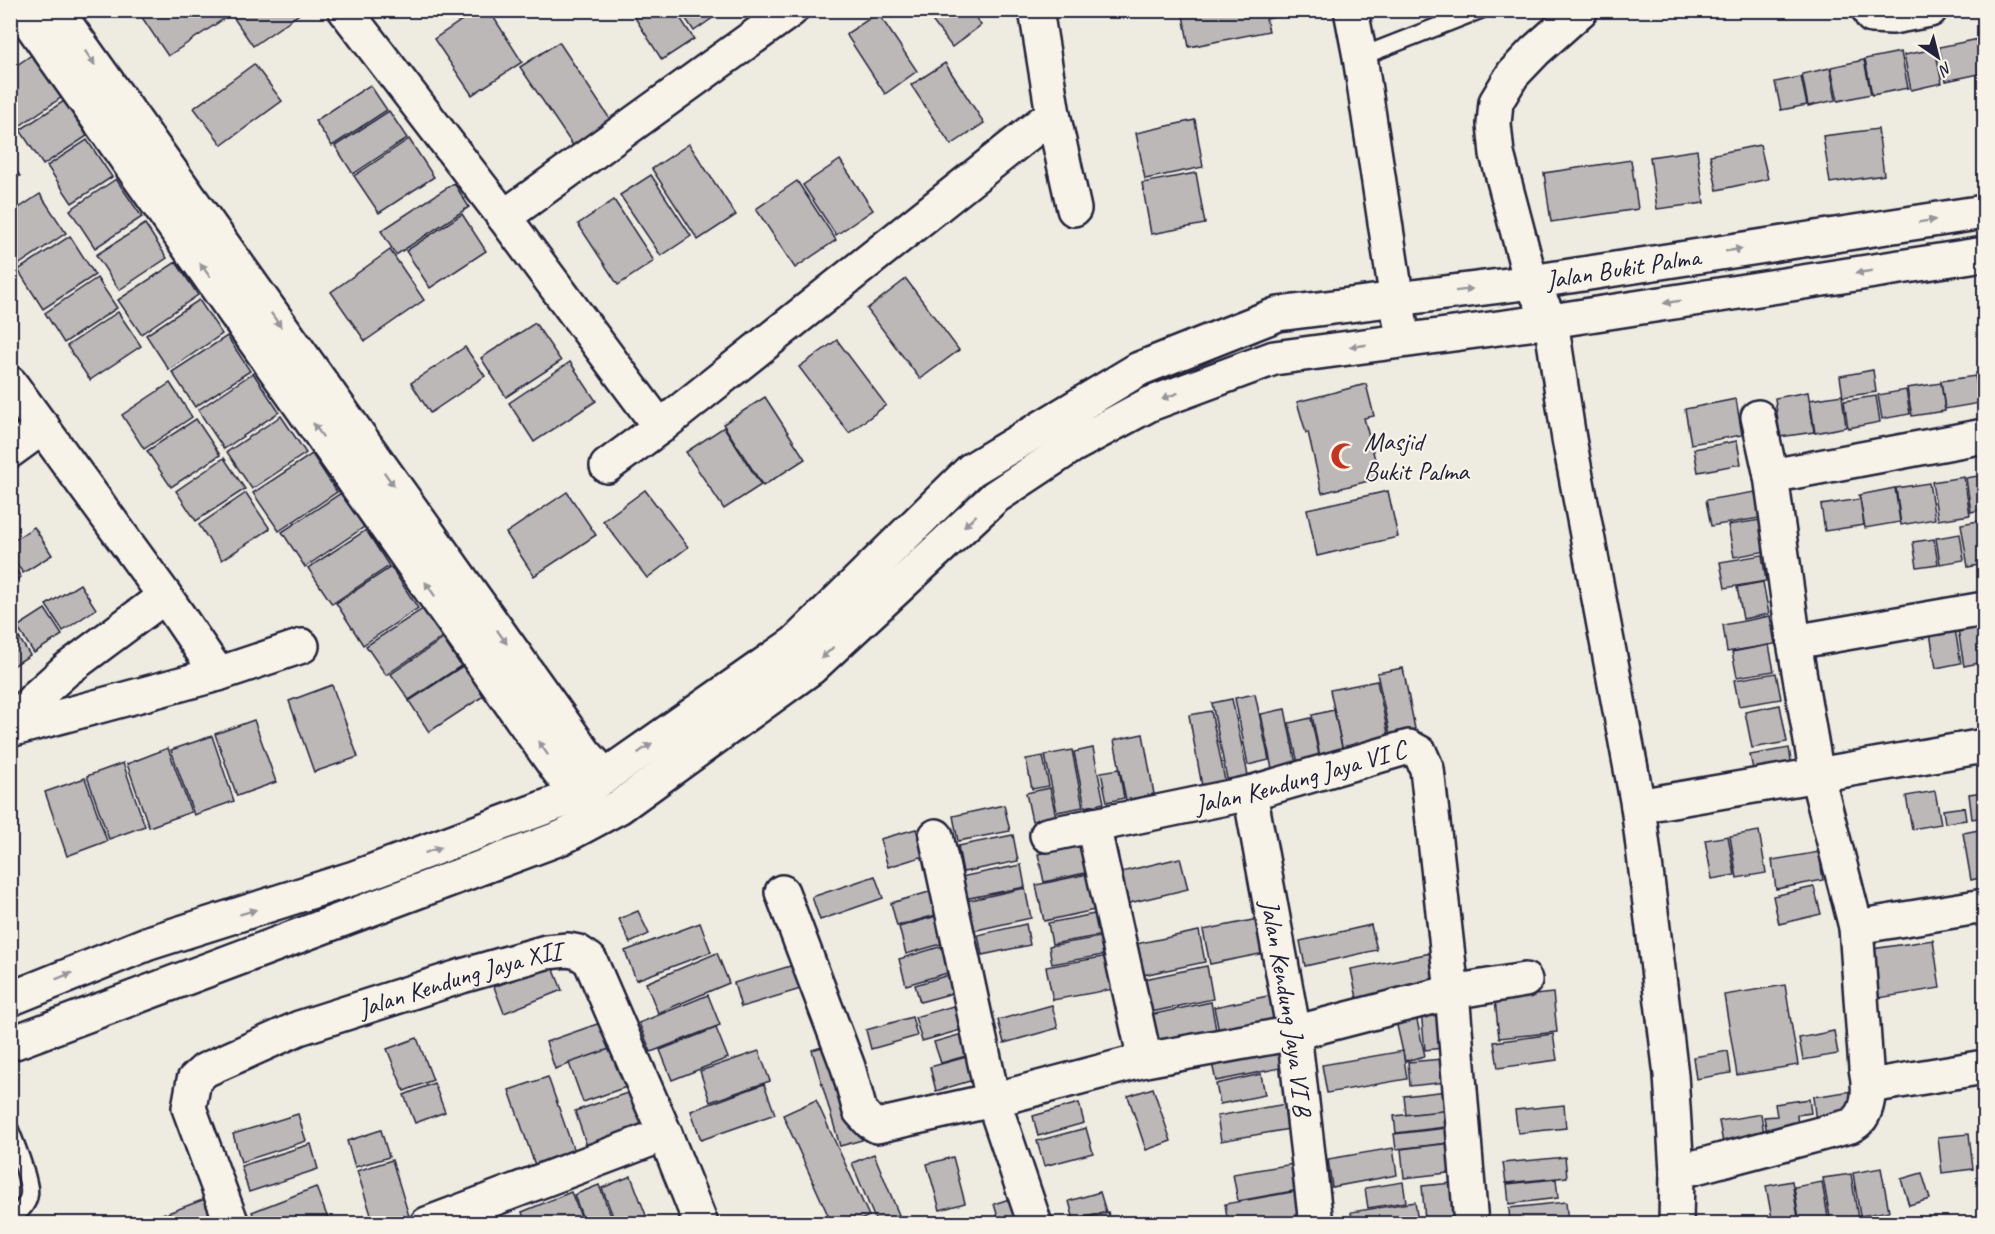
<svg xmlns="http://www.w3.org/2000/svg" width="1995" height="1234" font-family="Caveat,sans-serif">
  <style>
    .building { fill: #bbb8b7; stroke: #22223b; stroke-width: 1.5 }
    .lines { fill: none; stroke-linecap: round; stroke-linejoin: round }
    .lane-casing { stroke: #22223b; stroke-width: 21 }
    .street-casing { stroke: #22223b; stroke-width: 38 }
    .lane { stroke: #f7f3e8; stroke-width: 16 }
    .street { stroke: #f7f3e8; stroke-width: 33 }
    .oneway { fill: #97959a }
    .labels { text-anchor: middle; stroke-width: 4.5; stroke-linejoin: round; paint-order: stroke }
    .street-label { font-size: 26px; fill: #22223b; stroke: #f7f3e8 }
    .poi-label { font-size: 26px; fill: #22223b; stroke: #f7f3e8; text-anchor: start }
  </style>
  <rect width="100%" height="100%" fill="#eeebe1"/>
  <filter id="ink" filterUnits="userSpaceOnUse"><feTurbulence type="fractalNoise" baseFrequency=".0167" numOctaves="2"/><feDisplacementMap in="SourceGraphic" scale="12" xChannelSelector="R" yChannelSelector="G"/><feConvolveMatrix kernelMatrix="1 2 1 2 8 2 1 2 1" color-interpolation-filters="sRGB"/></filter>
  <g filter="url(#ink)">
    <g class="building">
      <polygon points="149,10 224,10 228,16 168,56 141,16"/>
      <polygon points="236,10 305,10 253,46 231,14"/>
      <polygon points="477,10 489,10 522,62 472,95 434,39"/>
      <polygon points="630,10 675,10 694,39 662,60"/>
      <polygon points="680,10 724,10 694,31"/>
      <polygon points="924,10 970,10 981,25 952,47"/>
      <polygon points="1182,10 1274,10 1276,17 1266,19 1269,31 1189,47"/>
      <polygon points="878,13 917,71 885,94 846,34"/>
      <polygon points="1984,38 1984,73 1946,81 1939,47"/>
      <polygon points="559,42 614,125 576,150 520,67"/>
      <polygon points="1935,49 1942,83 1911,90 1904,55"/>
      <polygon points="1901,52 1908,88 1872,95 1865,59"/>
      <polygon points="33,54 62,97 15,129 10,123 10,70"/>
      <polygon points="1864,60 1871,94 1838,101 1831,67"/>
      <polygon points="945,63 984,123 951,145 911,85"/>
      <polygon points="254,64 282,101 222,145 194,108"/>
      <polygon points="1830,68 1836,100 1808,106 1802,74"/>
      <polygon points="1801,77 1807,105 1781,110 1775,82"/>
      <polygon points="370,85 387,110 332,146 315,121"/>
      <polygon points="64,101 87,136 43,165 20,130"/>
      <polygon points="389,111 407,138 353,174 335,146"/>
      <polygon points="1195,120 1203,167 1145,179 1136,133"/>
      <polygon points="1878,129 1884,175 1830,183 1823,136"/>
      <polygon points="409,139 434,177 379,213 354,176"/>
      <polygon points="87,140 112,177 72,203 47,166"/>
      <polygon points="689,144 736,215 698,240 652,169"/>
      <polygon points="1760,145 1768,179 1717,190 1710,155"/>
      <polygon points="1697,150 1704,203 1657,209 1650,157"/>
      <polygon points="840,160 873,210 836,235 803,185"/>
      <polygon points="1631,160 1638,209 1551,222 1544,173"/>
      <polygon points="10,162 20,176 10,182"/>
      <polygon points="1196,173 1205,224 1151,234 1142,183"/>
      <polygon points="651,175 691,236 661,256 620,195"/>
      <polygon points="116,179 142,217 95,248 70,210"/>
      <polygon points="797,181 836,240 795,268 756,209"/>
      <polygon points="454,183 469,207 396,255 381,231"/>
      <polygon points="40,194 66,233 15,267 10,260 10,214"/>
      <polygon points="614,200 654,261 618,285 578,224"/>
      <polygon points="462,214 486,251 430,288 406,251"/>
      <polygon points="145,224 167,258 119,290 96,255"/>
      <polygon points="70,236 95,275 43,309 18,270"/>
      <polygon points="390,250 424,300 365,341 331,292"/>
      <polygon points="176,262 198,295 141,334 118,300"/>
      <polygon points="97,278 117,308 64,343 45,313"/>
      <polygon points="906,279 959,350 920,379 867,309"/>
      <polygon points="199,300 222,334 169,370 146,335"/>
      <polygon points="118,312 141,346 90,380 67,346"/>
      <polygon points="535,323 561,361 506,397 481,358"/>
      <polygon points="227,336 250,371 195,407 172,372"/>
      <polygon points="837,340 886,405 849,433 799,367"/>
      <polygon points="465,347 485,376 430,413 411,383"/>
      <polygon points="570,362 596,401 534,442 509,403"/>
      <polygon points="1873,370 1876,392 1843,397 1840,376"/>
      <polygon points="1984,372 1984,400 1980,401 1976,373"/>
      <polygon points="253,373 279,412 224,449 198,410"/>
      <polygon points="1975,376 1980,403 1945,409 1941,381"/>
      <polygon points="170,383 192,417 144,449 122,415"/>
      <polygon points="1941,383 1945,411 1912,416 1907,388"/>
      <polygon points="1366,384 1374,416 1364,418 1380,478 1322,493 1308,432 1306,433 1297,402"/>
      <polygon points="1906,390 1910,414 1882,419 1878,395"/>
      <polygon points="1808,392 1814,432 1780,437 1775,398"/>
      <polygon points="1842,395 1846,427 1815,433 1810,400"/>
      <polygon points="1876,396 1880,422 1848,428 1844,401"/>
      <polygon points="765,397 805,459 763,486 723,424"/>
      <polygon points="1736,399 1742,435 1691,444 1685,409"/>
      <polygon points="281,416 306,453 252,489 227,452"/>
      <polygon points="196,419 220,455 171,487 147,451"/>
      <polygon points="724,427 761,485 724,509 686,452"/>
      <polygon points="1737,441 1741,464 1698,472 1694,449"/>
      <polygon points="312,454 337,492 279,531 253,493"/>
      <polygon points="224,458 245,489 196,521 176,491"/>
      <polygon points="1984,475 1984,509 1971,512 1966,478"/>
      <polygon points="1964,477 1970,515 1938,520 1932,482"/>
      <polygon points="1929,483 1935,519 1901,525 1896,488"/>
      <polygon points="1895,488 1900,522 1865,528 1859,495"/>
      <polygon points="645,490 688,547 647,578 603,521"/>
      <polygon points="1388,491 1398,537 1317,556 1307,509"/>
      <polygon points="567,492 596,535 534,576 506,533"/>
      <polygon points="1755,492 1760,518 1711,526 1706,500"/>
      <polygon points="246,493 270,529 222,560 199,525"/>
      <polygon points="341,493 364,527 305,567 282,532"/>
      <polygon points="1860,499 1864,525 1825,531 1821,505"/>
      <polygon points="1767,519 1772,550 1734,557 1728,525"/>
      <polygon points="1984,520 1984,564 1968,567 1961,524"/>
      <polygon points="34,527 52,555 23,573 10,554 10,543"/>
      <polygon points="366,530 389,566 332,604 308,568"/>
      <polygon points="1960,534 1964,560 1940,564 1936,538"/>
      <polygon points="1934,539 1938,564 1917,567 1913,542"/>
      <polygon points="1762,555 1766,581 1725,588 1720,562"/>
      <polygon points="10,561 21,577 10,584"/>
      <polygon points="391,567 418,608 363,645 336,603"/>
      <polygon points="1763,582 1769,614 1743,619 1737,587"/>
      <polygon points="80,584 96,609 63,631 46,605"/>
      <polygon points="424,608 443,637 386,675 366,646"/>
      <polygon points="45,609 62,635 34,653 17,627"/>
      <polygon points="1770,616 1775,644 1727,652 1723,625"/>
      <polygon points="1980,618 1984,643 1984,662 1964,666 1957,623"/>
      <polygon points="1954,624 1961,663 1936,668 1929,628"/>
      <polygon points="14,630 30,655 10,668 10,632"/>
      <polygon points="443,639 461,666 409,700 391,674"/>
      <polygon points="1769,645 1774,671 1737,677 1732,652"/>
      <polygon points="464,665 485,695 429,732 409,701"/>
      <polygon points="1403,668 1416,734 1391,740 1377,673"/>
      <polygon points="1776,673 1781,699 1739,706 1734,680"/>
      <polygon points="1377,681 1389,738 1342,747 1330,690"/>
      <polygon points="332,685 358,757 314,772 289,701"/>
      <polygon points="1255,694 1269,760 1248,765 1235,698"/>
      <polygon points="1232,699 1249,780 1228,784 1212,703"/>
      <polygon points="1780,705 1787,742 1752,748 1745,712"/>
      <polygon points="1285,709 1296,764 1272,769 1261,714"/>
      <polygon points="1334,710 1344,757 1321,762 1312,715"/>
      <polygon points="1211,711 1225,781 1202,786 1189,715"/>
      <polygon points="1311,718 1321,764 1299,768 1289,723"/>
      <polygon points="254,720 276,782 237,796 215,734"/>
      <polygon points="1143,734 1154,794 1126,800 1114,740"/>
      <polygon points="212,736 234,801 194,815 171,750"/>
      <polygon points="168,748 191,812 149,827 127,764"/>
      <polygon points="1093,748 1104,803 1085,807 1074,752"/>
      <polygon points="1789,748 1792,767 1754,774 1750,755"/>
      <polygon points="1072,750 1083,807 1057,812 1045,755"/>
      <polygon points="1043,756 1049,786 1032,789 1026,759"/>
      <polygon points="123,763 145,826 109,839 87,776"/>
      <polygon points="1119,769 1124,798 1107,802 1101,772"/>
      <polygon points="85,778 107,841 67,856 45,792"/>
      <polygon points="1050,788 1056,817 1032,821 1026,793"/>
      <polygon points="1935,791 1941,824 1912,829 1906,796"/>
      <polygon points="1984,792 1984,817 1972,819 1969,794"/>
      <polygon points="1004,805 1010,831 958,841 953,816"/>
      <polygon points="1964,807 1966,820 1945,823 1943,810"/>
      <polygon points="916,829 924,856 888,867 880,839"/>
      <polygon points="1984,829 1984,877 1971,880 1963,833"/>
      <polygon points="1759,831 1766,873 1737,878 1730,836"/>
      <polygon points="1013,835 1018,861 963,872 958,846"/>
      <polygon points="1728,836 1735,875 1712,879 1705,840"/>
      <polygon points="1088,843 1094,871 1044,882 1038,854"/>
      <polygon points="1819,852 1823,880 1776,889 1772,860"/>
      <polygon points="1180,858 1188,889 1125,904 1117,873"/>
      <polygon points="1021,865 1025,887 964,899 960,877"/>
      <polygon points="1097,872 1104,908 1044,921 1036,885"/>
      <polygon points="875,876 883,898 820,920 812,897"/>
      <polygon points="1814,887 1821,914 1779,924 1773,896"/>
      <polygon points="1025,888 1031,918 972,931 966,901"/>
      <polygon points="936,890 943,913 897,926 891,903"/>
      <polygon points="638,911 649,934 630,943 619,919"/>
      <polygon points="1100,913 1103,935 1052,944 1048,923"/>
      <polygon points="940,915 948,942 906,954 899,927"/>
      <polygon points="1258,919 1265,953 1210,964 1203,930"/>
      <polygon points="700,923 711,952 636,980 625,951"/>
      <polygon points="1026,924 1030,945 982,955 978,935"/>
      <polygon points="1371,925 1377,950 1305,966 1300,941"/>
      <polygon points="1199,931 1205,962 1143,975 1136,944"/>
      <polygon points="1100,937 1103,955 1052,964 1049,946"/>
      <polygon points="1933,940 1940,988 1879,998 1872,949"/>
      <polygon points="953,943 961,969 906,985 899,959"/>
      <polygon points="1436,952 1444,991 1359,1008 1351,969"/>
      <polygon points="717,953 729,983 658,1013 646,983"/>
      <polygon points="1108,956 1114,989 1053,1000 1046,967"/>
      <polygon points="797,964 804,988 741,1007 734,983"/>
      <polygon points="552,965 562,990 504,1013 494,987"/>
      <polygon points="1207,966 1213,999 1151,1012 1144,979"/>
      <polygon points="952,974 957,992 920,1002 915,985"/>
      <polygon points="1785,985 1798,1065 1737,1075 1724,995"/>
      <polygon points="1553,993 1557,1032 1499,1038 1495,999"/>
      <polygon points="1278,994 1285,1028 1221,1042 1214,1007"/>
      <polygon points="708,995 720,1025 651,1052 639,1023"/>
      <polygon points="1211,1002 1218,1041 1153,1054 1145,1016"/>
      <polygon points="964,1003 971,1027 922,1041 915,1017"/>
      <polygon points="1052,1005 1058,1028 1004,1043 998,1020"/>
      <polygon points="1448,1009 1452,1047 1425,1050 1421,1012"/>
      <polygon points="1416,1016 1425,1056 1405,1061 1396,1021"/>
      <polygon points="912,1017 917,1036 871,1049 866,1030"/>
      <polygon points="603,1022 612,1049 555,1069 546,1042"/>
      <polygon points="716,1028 728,1058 672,1080 660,1050"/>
      <polygon points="973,1031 980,1052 941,1063 934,1042"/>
      <polygon points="1834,1031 1838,1054 1803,1060 1799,1038"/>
      <polygon points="1553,1034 1557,1060 1498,1068 1494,1042"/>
      <polygon points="417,1038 433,1080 404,1091 387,1049"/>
      <polygon points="835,1043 862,1140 840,1146 812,1050"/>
      <polygon points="1285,1044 1290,1066 1216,1081 1211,1059"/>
      <polygon points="621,1045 635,1084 583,1102 569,1063"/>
      <polygon points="759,1051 770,1081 710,1102 700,1071"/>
      <polygon points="1403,1051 1407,1079 1327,1093 1322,1065"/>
      <polygon points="1728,1051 1731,1073 1696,1079 1693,1057"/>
      <polygon points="981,1053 987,1076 936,1091 930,1067"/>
      <polygon points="1455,1058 1457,1081 1410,1086 1408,1062"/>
      <polygon points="1261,1074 1265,1095 1220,1104 1216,1084"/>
      <polygon points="548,1077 576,1157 537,1171 509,1090"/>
      <polygon points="434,1083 445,1112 415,1123 404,1095"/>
      <polygon points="764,1084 775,1114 701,1140 691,1111"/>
      <polygon points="1153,1088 1171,1141 1146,1150 1128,1096"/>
      <polygon points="636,1090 652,1136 591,1158 575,1111"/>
      <polygon points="1456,1090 1457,1110 1406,1115 1404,1096"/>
      <polygon points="1852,1091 1856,1117 1816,1123 1813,1097"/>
      <polygon points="1809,1099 1811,1113 1797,1115 1798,1129 1767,1133 1764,1117 1777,1116 1775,1104"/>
      <polygon points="816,1100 869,1216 852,1224 832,1224 783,1115"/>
      <polygon points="1079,1103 1084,1123 1038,1136 1033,1116"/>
      <polygon points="1291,1103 1295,1128 1221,1141 1217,1116"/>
      <polygon points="1564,1105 1566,1128 1518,1133 1515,1110"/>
      <polygon points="1452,1110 1454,1126 1396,1133 1394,1116"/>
      <polygon points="298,1114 306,1141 241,1162 233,1134"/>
      <polygon points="1761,1114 1764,1135 1723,1143 1719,1121"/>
      <polygon points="1086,1128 1093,1153 1044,1166 1037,1141"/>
      <polygon points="1447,1128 1449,1143 1396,1149 1394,1134"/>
      <polygon points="381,1130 389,1157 355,1167 347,1141"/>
      <polygon points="1969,1134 1973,1169 1942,1173 1938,1137"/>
      <polygon points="1452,1143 1456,1172 1404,1178 1401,1149"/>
      <polygon points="311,1144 318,1169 249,1192 241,1166"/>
      <polygon points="1393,1148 1397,1175 1332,1187 1328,1159"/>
      <polygon points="874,1154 899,1215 880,1224 877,1224 852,1163"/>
      <polygon points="953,1157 965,1203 940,1210 927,1164"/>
      <polygon points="1565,1157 1567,1177 1506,1183 1503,1163"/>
      <polygon points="392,1160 409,1216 386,1224 374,1224 357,1171"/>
      <polygon points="1299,1163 1304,1189 1238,1201 1233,1174"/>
      <polygon points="1881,1168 1889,1211 1860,1216 1853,1173"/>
      <polygon points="1922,1173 1930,1199 1909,1205 1901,1179"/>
      <polygon points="1851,1174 1858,1219 1831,1223 1823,1178"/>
      <polygon points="631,1176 647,1218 634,1224 616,1224 602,1188"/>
      <polygon points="1556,1179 1558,1198 1509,1204 1507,1184"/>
      <polygon points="1792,1181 1799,1224 1773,1224 1766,1186"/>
      <polygon points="1403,1182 1406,1202 1368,1208 1365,1188"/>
      <polygon points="1463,1182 1466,1215 1425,1220 1422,1186"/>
      <polygon points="1822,1182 1829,1223 1800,1224 1794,1187"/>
      <polygon points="599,1185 614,1224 585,1224 574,1195"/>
      <polygon points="316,1187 330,1224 257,1224 252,1212"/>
      <polygon points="1303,1190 1301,1224 1228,1224 1225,1204"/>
      <polygon points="571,1192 584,1224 526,1224 522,1212"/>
      <polygon points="1100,1192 1106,1212 1074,1220 1069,1201"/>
      <polygon points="1021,1195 1030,1224 1000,1224 994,1204"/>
      <polygon points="205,1199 215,1224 172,1224 168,1213"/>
      <polygon points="1415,1202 1418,1222 1406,1224 1353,1224 1351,1212"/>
      <polygon points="1566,1202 1568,1224 1510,1224 1509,1208"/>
      <polygon points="1108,1212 1111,1224 1070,1224 1070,1223"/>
      <polygon points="165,1213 169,1224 138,1224"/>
    </g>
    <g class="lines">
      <defs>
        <g id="lane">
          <polyline points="1360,57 1480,10"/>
          <path d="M10,1130C17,1147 26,1170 29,1188C31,1201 21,1213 10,1218"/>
        </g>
        <g id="street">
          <polyline points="21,10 558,770 578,795"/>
          <polyline points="56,10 584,752 605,776"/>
          <polyline points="345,10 504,217 660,427"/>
          <polyline points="1036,10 1053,114 1074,209"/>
          <polyline points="1351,10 1360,57 1400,321"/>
          <polyline points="1581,10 1535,51 1513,74 1496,102 1494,124 1497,154 1531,282 1551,321 1569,439 1638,806 1671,1075 1677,1172 1676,1224"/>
          <polyline points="1869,10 1872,16 1892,17 1930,10"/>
          <polyline points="504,217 791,10"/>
          <polyline points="10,383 165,596 218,674"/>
          <polyline points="10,451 43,427"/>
          <polyline points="607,466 660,427 1053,114"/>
          <polyline points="1771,476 1984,436"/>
          <polyline points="1794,642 1984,609"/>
          <polyline points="10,726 36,697 66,670 165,596"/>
          <polyline points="10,730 218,674 302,646"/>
          <path id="s1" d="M1250,793L1294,1033L1316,1224"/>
          <polyline points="1638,806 1984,746"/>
          <polyline points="1093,825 1145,1060"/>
          <path id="s2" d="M1047,835L1250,793L1409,747L1420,753L1427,769L1452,992L1471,1224"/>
          <polyline points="936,836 993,1100 1035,1224"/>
          <polyline points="782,892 848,1067 860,1111 870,1122 877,1126 993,1100 1145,1060 1294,1033 1452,992 1525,980"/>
          <polyline points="1856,927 1984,906"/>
          <path id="s3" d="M10,999L149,943L354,878L578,795L795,643L971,470L1139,369L1278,314L1531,282L1984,212"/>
          <polyline points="10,1042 15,1042 563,837 619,807 811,668 995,497 1072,446 1150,404 1274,358 1551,321 1984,254"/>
          <polyline points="1870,1086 1984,1067"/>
          <path d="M1677,1172L1850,1126C1871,1117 1870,1087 1866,1068L1856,927L1817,776L1794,642L1771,476L1758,417"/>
          <path id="s4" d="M232,1224L189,1108L194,1080L205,1070L299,1028L462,976L546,952L568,950L578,952L590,960L665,1134L701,1224"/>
          <polyline points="427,1224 665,1134"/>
        </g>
      </defs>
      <use href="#lane" class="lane-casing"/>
      <use href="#street" class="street-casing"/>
      <use href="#lane" class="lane"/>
      <use href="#street" class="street"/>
    </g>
    <defs><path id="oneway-solid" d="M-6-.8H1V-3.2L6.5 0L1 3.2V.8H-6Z" transform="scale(1.5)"/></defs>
    <g class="oneway">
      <use href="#oneway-solid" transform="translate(90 58) rotate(55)"/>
      <use href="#oneway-solid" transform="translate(1927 221) rotate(-9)"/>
      <use href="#oneway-solid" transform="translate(1734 250) rotate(-9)"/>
      <use href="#oneway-solid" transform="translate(205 270) rotate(-125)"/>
      <use href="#oneway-solid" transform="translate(1864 272) rotate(171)"/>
      <use href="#oneway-solid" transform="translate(1464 290) rotate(-7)"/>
      <use href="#oneway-solid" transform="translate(1672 302) rotate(171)"/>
      <use href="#oneway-solid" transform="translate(276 320) rotate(55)"/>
      <use href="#oneway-solid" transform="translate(1358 346) rotate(172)"/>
      <use href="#oneway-solid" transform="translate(1170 396) rotate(159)"/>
      <use href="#oneway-solid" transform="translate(318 430) rotate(-125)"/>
      <use href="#oneway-solid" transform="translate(389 479) rotate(55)"/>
      <use href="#oneway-solid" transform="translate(970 521) rotate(137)"/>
      <use href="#oneway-solid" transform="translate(430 589) rotate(-125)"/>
      <use href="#oneway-solid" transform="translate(502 637) rotate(55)"/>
      <use href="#oneway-solid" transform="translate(827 653) rotate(137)"/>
      <use href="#oneway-solid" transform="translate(543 748) rotate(-125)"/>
      <use href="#oneway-solid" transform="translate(645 748) rotate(-35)"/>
      <use href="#oneway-solid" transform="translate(433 850) rotate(-20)"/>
      <use href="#oneway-solid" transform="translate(248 912) rotate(-17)"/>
      <use href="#oneway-solid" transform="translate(64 976) rotate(-22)"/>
    </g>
  </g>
  <defs>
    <symbol id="mosque-bare" viewBox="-9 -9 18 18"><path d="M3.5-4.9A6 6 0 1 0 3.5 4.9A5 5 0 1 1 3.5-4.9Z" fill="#c8321e" stroke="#f7f3e8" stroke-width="2.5" paint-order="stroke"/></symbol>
  </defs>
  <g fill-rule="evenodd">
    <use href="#mosque-bare" x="1325" y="437" width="38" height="38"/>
  </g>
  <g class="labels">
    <g class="street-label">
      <text dy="9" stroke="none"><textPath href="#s3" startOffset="1809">Jalan Bukit Palma</textPath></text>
      <text dy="9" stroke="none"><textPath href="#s2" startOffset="260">Jalan Kendung Jaya VI C</textPath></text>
      <text dy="9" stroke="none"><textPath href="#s4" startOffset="438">Jalan Kendung Jaya XII</textPath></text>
      <text dy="9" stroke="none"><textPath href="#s1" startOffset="218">Jalan Kendung Jaya VI B</textPath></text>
    </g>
    <g class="poi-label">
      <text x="1364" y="450">Masjid<tspan x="1364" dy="30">Bukit Palma</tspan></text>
    </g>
  </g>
  <rect width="1995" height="1234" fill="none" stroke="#f7f3e8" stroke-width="36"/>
  <rect x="18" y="18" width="1959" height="1198" fill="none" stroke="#22223b" stroke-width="2" filter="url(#ink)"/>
  <g transform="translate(1938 57) rotate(145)" stroke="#f7f3e8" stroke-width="4.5" paint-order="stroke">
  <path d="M0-4.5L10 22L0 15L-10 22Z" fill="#22223b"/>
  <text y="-9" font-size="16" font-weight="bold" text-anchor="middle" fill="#22223b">N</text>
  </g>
</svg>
